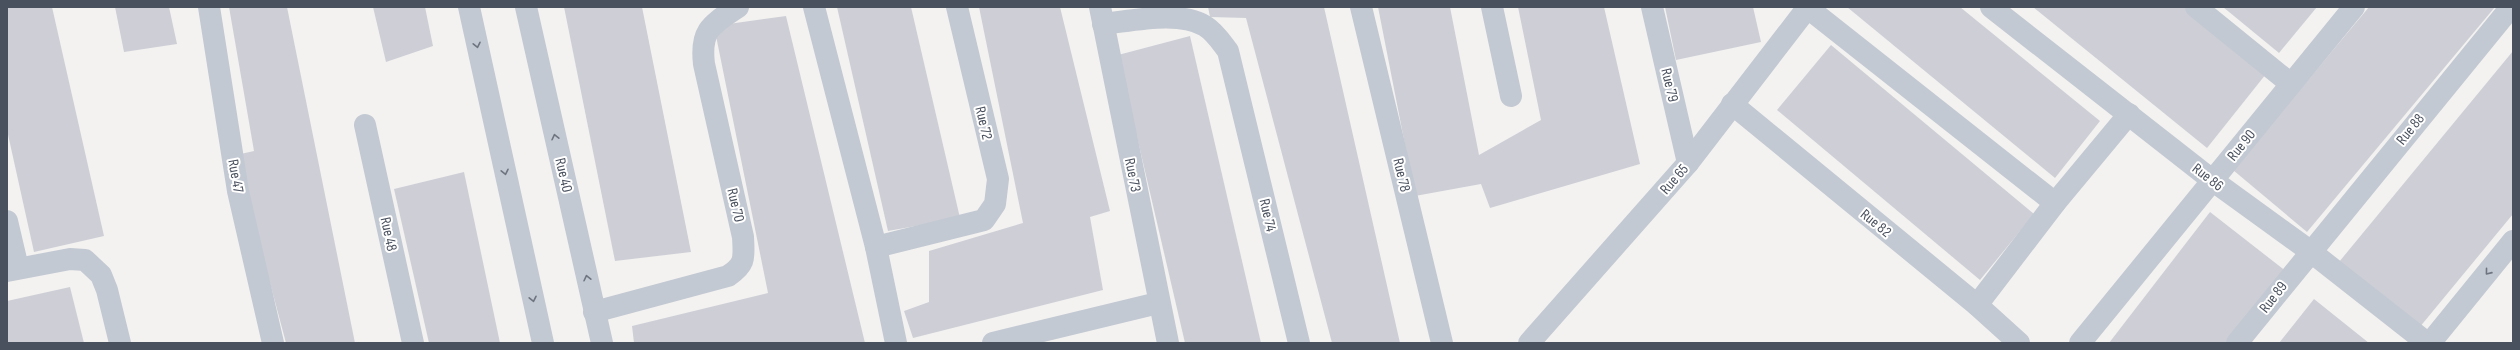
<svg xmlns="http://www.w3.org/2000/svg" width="2520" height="350" font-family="'Sofia Sans Condensed',sans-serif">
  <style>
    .building { fill: #cecfd6 }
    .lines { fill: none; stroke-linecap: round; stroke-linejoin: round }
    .street { stroke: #c3c9d2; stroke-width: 22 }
    .oneway { stroke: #6e7581 }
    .labels { text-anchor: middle; stroke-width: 4; stroke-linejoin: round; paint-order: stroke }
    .street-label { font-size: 15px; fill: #4a515e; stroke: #fff }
  </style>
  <rect width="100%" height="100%" fill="#f3f2f1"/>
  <g class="building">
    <polygon points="7,7 52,7 104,236 34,252 7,130"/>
    <polygon points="115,7 169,7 177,44 124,52"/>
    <polygon points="229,7 287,7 355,343 286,343 236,155 254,151"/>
    <polygon points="373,7 425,7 433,46 386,62"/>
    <polygon points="564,7 642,7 691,252 615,261"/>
    <polygon points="837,7 911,7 960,218 888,231"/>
    <polygon points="979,7 1060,7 1110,211 1090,217 1103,290 913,338 904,311 929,302 929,251 1023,223"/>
    <polygon points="1208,7 1324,7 1400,343 1332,343 1246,18 1210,17"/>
    <polygon points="1378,7 1450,7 1479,155 1541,120 1518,7 1604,7 1640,164 1490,208 1481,184 1415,196"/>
    <polygon points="1665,7 1753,7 1761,42 1676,60"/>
    <polygon points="1847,7 1960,7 2100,121 2055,178"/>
    <polygon points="2033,7 2184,7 2266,74 2207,148"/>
    <polygon points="2223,7 2317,7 2279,53"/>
    <polygon points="2369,7 2495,7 2307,232 2233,170"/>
    <polygon points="786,16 865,343 634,343 632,326 768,293 714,26"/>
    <polygon points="1190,36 1261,343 1185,343 1118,55"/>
    <polygon points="1831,45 2034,214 1980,280 1777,110"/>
    <polygon points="2513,51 2513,214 2419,328 2339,262"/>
    <polygon points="464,172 500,343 429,343 394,189"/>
    <polygon points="2210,212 2287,272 2232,343 2109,343"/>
    <polygon points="70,287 84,343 7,343 7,301"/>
    <polygon points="2314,299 2369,343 2279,343"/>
  </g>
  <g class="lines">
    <g class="street">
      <polyline points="209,7 238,191 273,343"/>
      <polyline points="469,7 543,343"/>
      <polyline points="526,7 602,343"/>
      <polyline points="814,7 876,247 896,343"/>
      <polyline points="1100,7 1168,343"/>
      <polyline points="1361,7 1442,343"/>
      <polyline points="1492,7 1511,96"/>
      <polyline points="1652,7 1688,163"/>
      <polyline points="1991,7 2212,180 2310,251 2427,343"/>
      <polyline points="2196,7 2291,84"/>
      <polyline points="1808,8 2055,203"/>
      <path d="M1103,24C1132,21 1179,10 1205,26C1215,32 1221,42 1228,51L1299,343"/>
      <polyline points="1732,104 1977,305 2019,343"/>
      <polyline points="365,125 413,343"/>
      <polyline points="7,221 18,268"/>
      <polyline points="876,247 984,220 995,204 998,179 957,7"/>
      <polyline points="7,271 70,259 85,260 101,275 107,290 120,343"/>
      <polyline points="1977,305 2055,203 2129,114"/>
      <path d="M594,312L728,276C746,264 744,258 743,237L704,64C700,30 711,25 738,7"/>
      <polyline points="993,343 1158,303"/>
      <polyline points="1529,343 1688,163 1808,7"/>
      <polyline points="2080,343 2354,7"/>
      <polyline points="2237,343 2511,7"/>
      <polyline points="2430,343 2513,241"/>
    </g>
  </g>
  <defs><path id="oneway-chevron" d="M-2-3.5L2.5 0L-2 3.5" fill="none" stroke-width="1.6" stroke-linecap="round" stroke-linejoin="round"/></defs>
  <g class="oneway">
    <use href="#oneway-chevron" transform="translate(477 45) rotate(78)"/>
    <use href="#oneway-chevron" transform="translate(555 137) rotate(-103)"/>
    <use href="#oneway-chevron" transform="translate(505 172) rotate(78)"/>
    <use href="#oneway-chevron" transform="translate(2488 272) rotate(129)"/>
    <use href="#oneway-chevron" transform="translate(587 278) rotate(-103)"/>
    <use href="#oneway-chevron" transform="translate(533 299) rotate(78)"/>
  </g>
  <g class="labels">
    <g class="street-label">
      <text transform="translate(1670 85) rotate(77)" y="5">Rue 79</text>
      <text transform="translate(984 123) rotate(77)" y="5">Rue 72</text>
      <text transform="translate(2410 129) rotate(-51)" y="5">Rue 88</text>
      <text transform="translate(2241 145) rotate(-51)" y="5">Rue 90</text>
      <text transform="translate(564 175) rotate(77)" y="5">Rue 40</text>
      <text transform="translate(1133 175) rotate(79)" y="5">Rue 73</text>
      <text transform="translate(1402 175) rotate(77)" y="5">Rue 78</text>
      <text transform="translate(236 176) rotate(80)" y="5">Rue 47</text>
      <text transform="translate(2208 177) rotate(38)" y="5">Rue 86</text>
      <text transform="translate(1674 179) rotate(-49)" y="5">Rue 65</text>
      <text transform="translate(736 205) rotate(77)" y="5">Rue 70</text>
      <text transform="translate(1268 215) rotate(77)" y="5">Rue 74</text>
      <text transform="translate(1876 223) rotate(39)" y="5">Rue 82</text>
      <text transform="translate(389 234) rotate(78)" y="5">Rue 48</text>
      <text transform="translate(2273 297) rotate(-52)" y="5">Rue 89</text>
    </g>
  </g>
  <rect width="2520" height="350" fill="none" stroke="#4a515e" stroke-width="16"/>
</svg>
